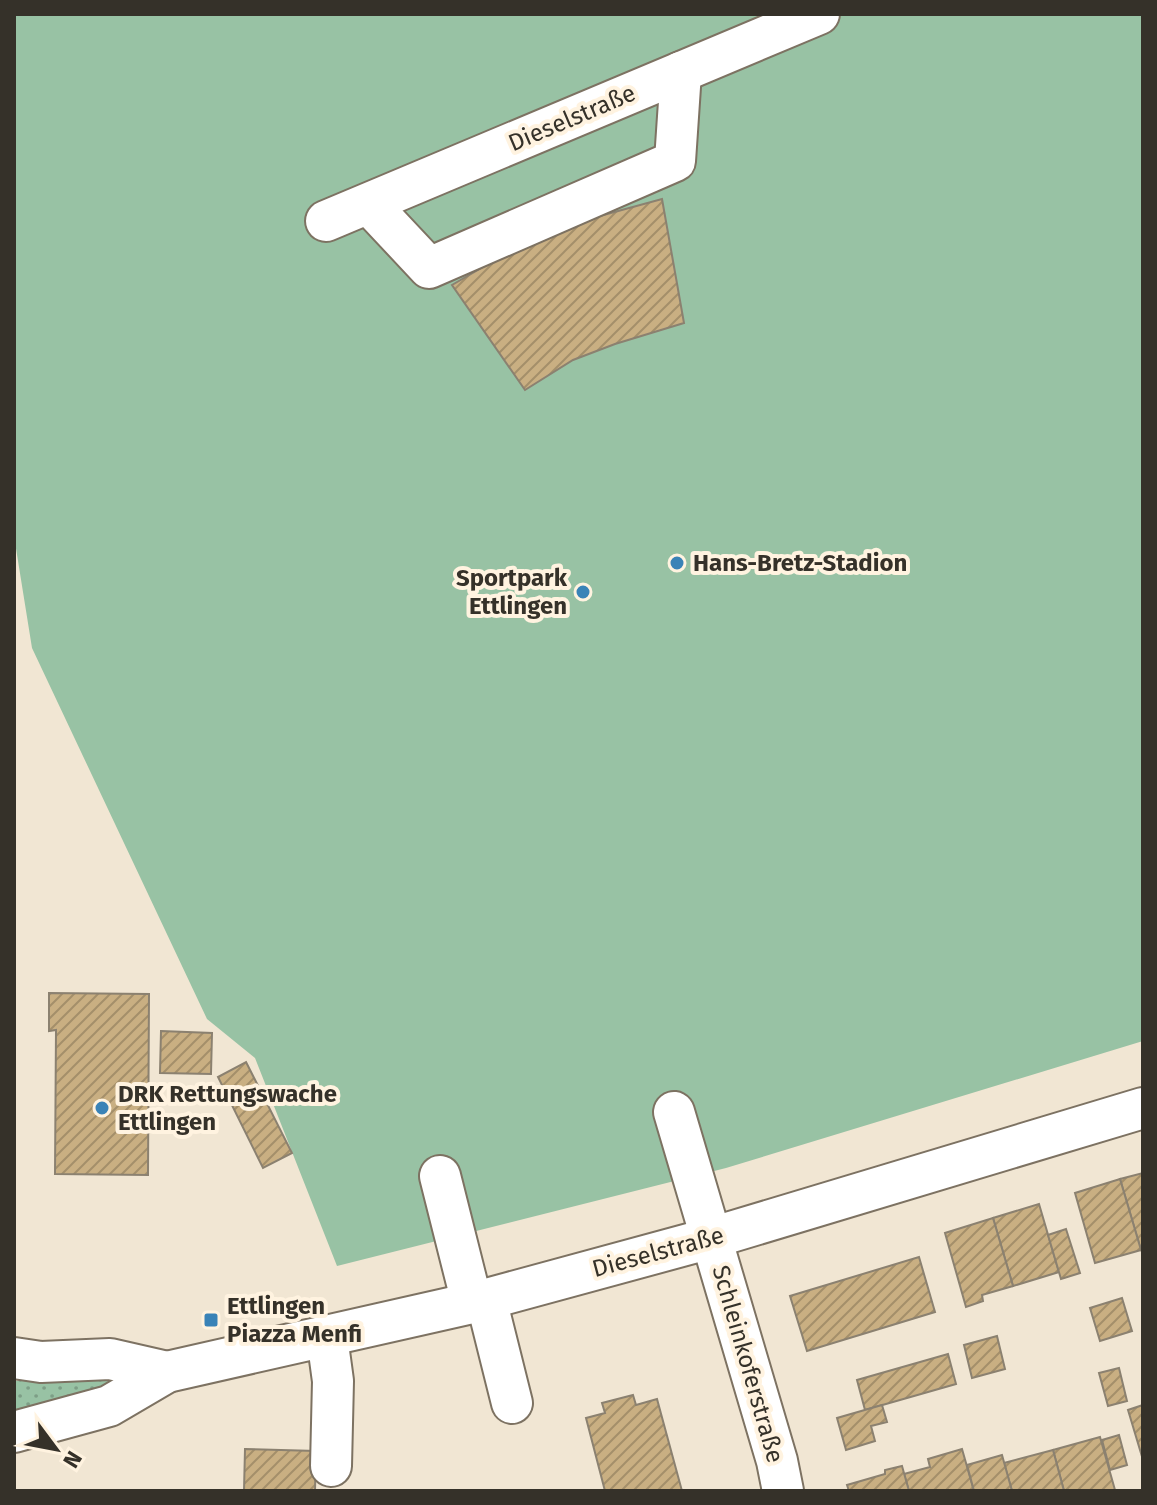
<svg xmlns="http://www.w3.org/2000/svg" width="1157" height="1505" font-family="'Fira Sans',sans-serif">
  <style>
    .grass { fill: url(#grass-dots) }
    .park { fill: #98c2a4 }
    .building { fill: url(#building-hatch); stroke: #8b8170; stroke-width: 2 }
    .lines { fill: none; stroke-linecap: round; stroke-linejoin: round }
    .minor-casing { stroke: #7d7262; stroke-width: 44 }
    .minor { stroke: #fff; stroke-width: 40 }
    .poi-dot { fill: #3a83b7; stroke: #fff3e0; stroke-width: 3 }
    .labels { text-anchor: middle; stroke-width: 8; stroke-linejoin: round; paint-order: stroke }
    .street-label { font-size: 24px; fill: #353129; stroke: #fff3e0 }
    .poi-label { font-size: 24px; font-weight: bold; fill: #353129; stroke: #fff3e0; text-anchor: start }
  </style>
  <defs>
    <pattern id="grass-dots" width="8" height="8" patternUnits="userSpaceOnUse" patternTransform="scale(2)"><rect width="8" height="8" fill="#98c2a4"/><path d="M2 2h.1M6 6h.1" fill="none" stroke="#7d9e86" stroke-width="1.8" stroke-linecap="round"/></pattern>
    <pattern id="building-hatch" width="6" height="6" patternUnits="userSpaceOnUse" patternTransform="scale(2)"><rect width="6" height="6" fill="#c9af82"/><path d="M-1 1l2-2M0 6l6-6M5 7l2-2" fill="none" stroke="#a48f6a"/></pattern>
  </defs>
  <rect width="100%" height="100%" fill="#f1e6d3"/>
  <polygon class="grass" points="115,1380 119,1385 14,1418 14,1381"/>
  <polygon class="park" points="14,14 1143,14 1143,1041 726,1168 337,1266 255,1058 207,1019 32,648 14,536"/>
  <g class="building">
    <polygon points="662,199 684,323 615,344 573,360 525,390 452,285 514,249 567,225"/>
    <polygon points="49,993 149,994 148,1175 55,1174 56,1030 49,1031"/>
    <polygon points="161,1031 212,1033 211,1074 160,1073"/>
    <polygon points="246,1062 292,1153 263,1168 218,1077"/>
    <polygon points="1143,1173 1143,1249 1141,1250 1120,1179"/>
    <polygon points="1120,1179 1141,1250 1095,1263 1075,1193"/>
    <polygon points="1039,1204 1059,1272 1013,1286 993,1218"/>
    <polygon points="993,1218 1013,1286 982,1295 983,1301 966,1307 945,1233"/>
    <polygon points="1066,1229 1080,1273 1061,1279 1048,1235"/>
    <polygon points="919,1257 935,1312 807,1351 790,1296"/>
    <polygon points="1122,1298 1132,1331 1100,1341 1090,1308"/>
    <polygon points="997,1336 1005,1369 972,1378 964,1345"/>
    <polygon points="948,1354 956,1384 865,1410 857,1380"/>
    <polygon points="1119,1368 1127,1401 1108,1406 1099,1373"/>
    <polygon points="633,1395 636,1405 657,1399 682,1491 605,1491 586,1418 605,1413 602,1403"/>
    <polygon points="882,1405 887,1422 871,1426 875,1441 846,1450 837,1418"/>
    <polygon points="1143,1405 1143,1460 1128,1410"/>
    <polygon points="1119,1435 1127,1465 1110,1470 1102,1440"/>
    <polygon points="1100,1437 1115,1490 1064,1491 1053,1450"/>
    <polygon points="245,1449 316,1451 315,1491 244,1491"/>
    <polygon points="962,1449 974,1491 909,1491 904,1474 930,1467 928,1459"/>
    <polygon points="1053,1450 1064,1491 1012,1491 1004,1463"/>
    <polygon points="1002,1455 1012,1491 974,1491 967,1465"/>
    <polygon points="902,1466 909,1491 849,1491 847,1485 885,1474 885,1470"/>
  </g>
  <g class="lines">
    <defs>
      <g id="minor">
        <polyline points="369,204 429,268 675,161 681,72"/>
        <polyline points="326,221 819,14"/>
        <polyline points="674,1112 777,1461 783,1491"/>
        <polyline points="440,1176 472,1303"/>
        <polyline points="486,1299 512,1403"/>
        <polyline points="327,1337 333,1381 331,1466"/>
        <polyline points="14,1358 41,1362 110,1359 167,1372"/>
        <polyline points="14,1432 109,1406 167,1372 472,1303 711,1238 1143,1108"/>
      </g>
    </defs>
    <use href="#minor" class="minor-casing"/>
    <use href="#minor" class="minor"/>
  </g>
  <g class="poi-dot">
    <circle cx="677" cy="563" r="8"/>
    <circle cx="583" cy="592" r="8"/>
    <circle cx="102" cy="1108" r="8"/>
    <rect x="203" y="1312" width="16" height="16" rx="4"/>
  </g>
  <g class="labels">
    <g class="street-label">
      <text transform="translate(572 118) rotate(-23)" y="8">Dieselstraße</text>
      <text transform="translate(658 1252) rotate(-15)" y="8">Dieselstraße</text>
      <text transform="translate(748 1364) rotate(74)" y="8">Schleinkoferstraße</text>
    </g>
    <g class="poi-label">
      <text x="693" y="571">Hans-Bretz-Stadion</text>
      <text x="567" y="586" text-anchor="end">Sportpark<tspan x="567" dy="28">Ettlingen</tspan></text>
      <text x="118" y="1102">DRK Rettungswache<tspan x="118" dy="28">Ettlingen</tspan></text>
      <text x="227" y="1314">Ettlingen<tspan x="227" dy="28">Piazza Menfi</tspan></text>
    </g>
  </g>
  <rect width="1157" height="1505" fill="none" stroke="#353129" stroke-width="32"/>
  <g transform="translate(56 1449) rotate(122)" stroke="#fff3e0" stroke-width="6" paint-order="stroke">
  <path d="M0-6L14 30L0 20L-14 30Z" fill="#353129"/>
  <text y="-12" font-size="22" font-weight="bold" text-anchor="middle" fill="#353129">N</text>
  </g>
</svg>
